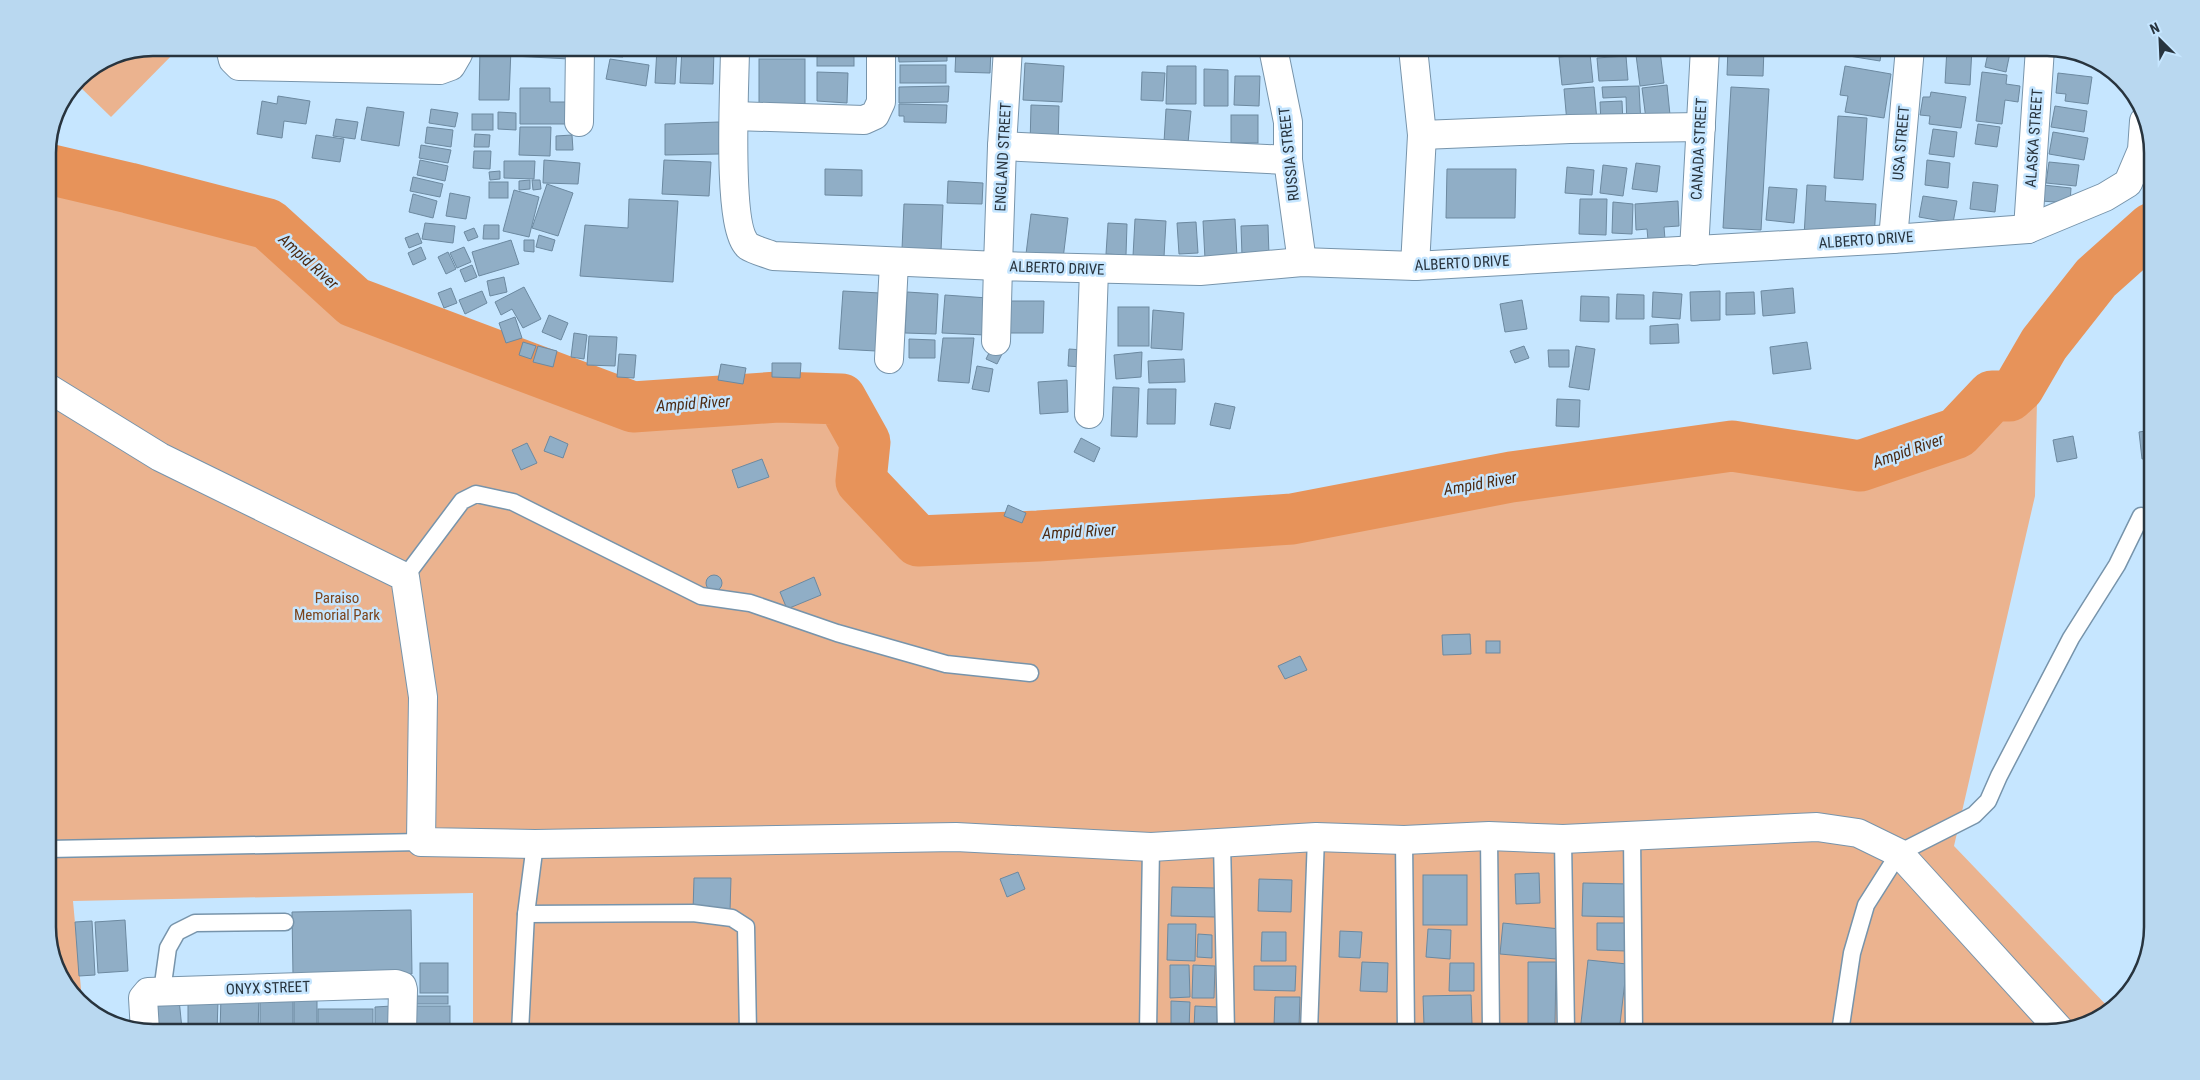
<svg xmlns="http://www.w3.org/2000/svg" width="2200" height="1080" font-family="'Roboto Condensed',sans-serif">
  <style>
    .green { fill: #ebb38f }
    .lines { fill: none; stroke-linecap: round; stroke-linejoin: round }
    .river { stroke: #e7935a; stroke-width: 51 }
    .building { fill: #90aec6; stroke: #6c89a0 }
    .service-casing { stroke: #7794ab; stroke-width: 19 }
    .minor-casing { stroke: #7794ab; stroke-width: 30 }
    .tertiary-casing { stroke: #7794ab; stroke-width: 30 }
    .service { stroke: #fff; stroke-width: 16 }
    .minor { stroke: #fff; stroke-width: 28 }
    .tertiary { stroke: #fff; stroke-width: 28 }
    .labels { text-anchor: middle; stroke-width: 5; stroke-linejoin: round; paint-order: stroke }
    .street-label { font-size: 15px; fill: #28343e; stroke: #c6e6ff }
    .park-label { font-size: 15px; fill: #7b441c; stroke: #c6e6ff }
    .water-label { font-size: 16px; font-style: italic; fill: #4d2b13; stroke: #c6e6ff }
    .rim { fill: none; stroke: #28343e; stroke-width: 2.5 }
  </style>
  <rect width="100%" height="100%" fill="#c6e6ff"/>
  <g class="green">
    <polygon points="153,48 179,48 111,117 76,83 79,78 113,55"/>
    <polygon points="48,169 129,188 268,224 354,302 633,407 778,397 841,399 865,442 861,481 918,541 1038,536 1292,519 1511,477 1732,446 1860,466 1957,433 1992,396 2037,400 2035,496 1954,846 2110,1009 2105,1015 2047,1032 473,1032 473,893 73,901 82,1000 65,986 48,934"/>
  </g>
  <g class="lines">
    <polyline class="river" points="48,169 129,188 268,224 354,302 633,407 778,397 841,399 865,442 861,481 918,541 1038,536 1292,519 1511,477 1732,446 1860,466 1957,433 1992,396 2009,396 2019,387 2044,344 2096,278 2152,228"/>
  </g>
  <g class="building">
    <polygon points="255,48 434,48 434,57 256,59"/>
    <polygon points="480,48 511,48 509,100 479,100"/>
    <polygon points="514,48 570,48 569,59 513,56"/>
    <polygon points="602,48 624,48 623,57 601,56"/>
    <polygon points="657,48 677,48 675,84 655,83"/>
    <rect x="776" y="48" width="29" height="8"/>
    <rect x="817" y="48" width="37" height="18"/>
    <polygon points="898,48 947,48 947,61 899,62"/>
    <polygon points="956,48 991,48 990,73 955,72"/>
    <polygon points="1728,48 1764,48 1763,76 1727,75"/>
    <polygon points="1850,48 1882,48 1880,61 1849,56"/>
    <polygon points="1947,48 1972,48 1970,85 1945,83"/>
    <polygon points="1987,48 2011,48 2006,72 1985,67 1989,48"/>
    <polygon points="682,49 714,50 713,84 680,83"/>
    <polygon points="1660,51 1664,83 1640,86 1636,55"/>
    <polygon points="1590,54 1593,82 1562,85 1559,57"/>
    <polygon points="1626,56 1628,80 1599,81 1597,58"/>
    <polygon points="610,59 649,65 646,86 606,79"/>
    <rect x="759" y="59" width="46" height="50"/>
    <polygon points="1025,63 1064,66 1062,102 1023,100"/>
    <rect x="900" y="65" width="46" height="18"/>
    <polygon points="1167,66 1196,66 1196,104 1166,104"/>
    <polygon points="1845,66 1891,74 1884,118 1845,112 1848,96 1840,95"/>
    <polygon points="1204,69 1228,70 1228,106 1204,106"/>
    <polygon points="817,72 848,73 847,103 817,101"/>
    <polygon points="1142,72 1165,73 1163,101 1141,100"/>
    <polygon points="1982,72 2007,75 2006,84 2020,86 2018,102 2005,100 2002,124 1976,121"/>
    <polygon points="2058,73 2092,77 2088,104 2065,101 2066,94 2056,93"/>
    <polygon points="1235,76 1260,76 1259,106 1234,105"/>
    <polygon points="1667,85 1671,125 1647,127 1642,88"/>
    <polygon points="949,86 948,102 899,103 899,87"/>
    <polygon points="1639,86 1641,125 1627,126 1626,97 1603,98 1602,87"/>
    <polygon points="1594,87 1597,121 1567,123 1564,89"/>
    <polygon points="1731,87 1769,89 1761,230 1723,228"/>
    <polygon points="520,88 550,88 550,102 572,102 572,124 520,124"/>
    <polygon points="1931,92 1966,97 1961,128 1929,124 1930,116 1920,115 1923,97 1930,97"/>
    <polygon points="278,96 310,101 306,124 284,121 282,138 257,134 262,101 277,104"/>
    <polygon points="1622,101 1623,124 1601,124 1600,102"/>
    <polygon points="899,104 947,105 946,123 904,122 904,116 899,116"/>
    <polygon points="1031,105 1059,106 1058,146 1030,146"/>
    <polygon points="2055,106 2087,111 2084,132 2051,127"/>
    <polygon points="367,107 404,112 399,146 361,140"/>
    <polygon points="431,109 458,113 455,127 429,123"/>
    <polygon points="1166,109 1191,111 1188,143 1164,142"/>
    <polygon points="498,112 516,113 516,130 498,129"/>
    <rect x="472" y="114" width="21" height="16"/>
    <rect x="1231" y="115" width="27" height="28"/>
    <polygon points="1838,116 1867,118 1863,180 1834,178"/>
    <polygon points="336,119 358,122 355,139 333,136"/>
    <polygon points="719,122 719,154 665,155 665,124"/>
    <polygon points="1978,124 2000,127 1997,147 1975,144"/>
    <polygon points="427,127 453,130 451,147 425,143"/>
    <polygon points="520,127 551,127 550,156 519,155"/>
    <polygon points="1933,129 1957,132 1954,157 1929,154"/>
    <polygon points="2053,132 2088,138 2084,160 2049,154"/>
    <polygon points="475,134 490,135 489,147 474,147"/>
    <polygon points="316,135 344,139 340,162 312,158"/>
    <polygon points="572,135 573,150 556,150 556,136"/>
    <polygon points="421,145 451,150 448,163 419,158"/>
    <polygon points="474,151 491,151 490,169 473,168"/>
    <polygon points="420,160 448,166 445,181 417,175"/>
    <polygon points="544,160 580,163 578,184 543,183"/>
    <polygon points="664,160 711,162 709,196 662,194"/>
    <polygon points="1927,160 1950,163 1948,188 1925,185"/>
    <polygon points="504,161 535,161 534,179 504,178"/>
    <polygon points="2049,162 2079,165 2076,186 2046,183"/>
    <polygon points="1636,163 1660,166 1657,192 1632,189"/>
    <polygon points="1603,165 1627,168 1623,196 1600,193"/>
    <polygon points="1567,167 1594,170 1592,195 1565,193"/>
    <polygon points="825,169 862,170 862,196 825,195"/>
    <polygon points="1447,169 1516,169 1515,218 1446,218"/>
    <polygon points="500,171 500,179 490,180 489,172"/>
    <polygon points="413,177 443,184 440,197 410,191"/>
    <polygon points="530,180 530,189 519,190 519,181"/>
    <polygon points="532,180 540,180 541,189 533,190"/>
    <polygon points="948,181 983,183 982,204 947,203"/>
    <rect x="489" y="182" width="19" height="16"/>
    <polygon points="1973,182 1998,185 1995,212 1970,209"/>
    <polygon points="547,184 573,193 558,236 532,228"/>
    <polygon points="1807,185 1826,186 1825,201 1876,204 1874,240 1804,236"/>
    <polygon points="2043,185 2071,188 2070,203 2041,201"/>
    <polygon points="1769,187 1797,189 1794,223 1766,220"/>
    <polygon points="514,190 539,197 529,237 503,231"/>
    <polygon points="450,193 470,197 466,219 446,216"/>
    <polygon points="413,194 437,201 433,218 409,212"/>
    <polygon points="1923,196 1957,201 1953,223 1919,217"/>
    <polygon points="629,199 678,201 673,282 580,276 585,225 628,228"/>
    <polygon points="1580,199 1607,199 1606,235 1579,234"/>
    <polygon points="1678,201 1679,226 1664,227 1665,239 1648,240 1647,229 1636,230 1635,204"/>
    <polygon points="1613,202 1633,204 1632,234 1612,233"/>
    <polygon points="904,204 943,205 941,251 902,249"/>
    <polygon points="1031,214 1068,218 1063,259 1026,254"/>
    <polygon points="1135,219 1166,221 1164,257 1133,256"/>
    <polygon points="1235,219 1237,257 1205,259 1203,221"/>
    <polygon points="1196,222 1198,253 1179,254 1177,223"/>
    <polygon points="425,223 455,226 453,243 422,239"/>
    <polygon points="1108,223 1127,224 1126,255 1106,254"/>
    <polygon points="484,225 499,225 499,239 483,239"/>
    <polygon points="1268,225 1269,255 1242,256 1241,226"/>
    <polygon points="474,228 478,237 468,241 464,232"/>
    <polygon points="418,233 422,243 409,248 405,238"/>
    <polygon points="539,235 555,240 552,251 536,247"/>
    <polygon points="511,240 519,264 479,276 472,252"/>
    <polygon points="524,240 534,240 534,252 524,251"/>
    <polygon points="421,247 426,259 413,265 408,253"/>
    <polygon points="464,247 471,262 457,268 450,253"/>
    <polygon points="448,252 456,269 446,274 438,257"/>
    <polygon points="472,265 477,277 465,282 460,270"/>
    <polygon points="504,277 507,292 490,296 487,281"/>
    <polygon points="524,287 541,319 523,328 512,309 501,315 495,302"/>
    <polygon points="451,288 457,303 444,308 438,293"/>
    <polygon points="1793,288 1795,313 1763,316 1761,291"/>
    <polygon points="482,291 487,303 465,314 459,300"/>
    <polygon points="843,291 880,293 876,351 839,349"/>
    <polygon points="1720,291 1720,320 1691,321 1690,292"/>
    <polygon points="907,292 938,294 936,334 905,333"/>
    <polygon points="1653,292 1682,294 1680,319 1652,317"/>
    <polygon points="1754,292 1755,314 1726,315 1726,293"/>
    <polygon points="1617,294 1644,295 1644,319 1616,319"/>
    <polygon points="945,295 988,298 985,335 942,333"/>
    <polygon points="1581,296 1609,297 1609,322 1580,321"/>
    <polygon points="1522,300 1527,329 1505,332 1500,304"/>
    <polygon points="1009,301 1044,301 1043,333 1009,333"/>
    <rect x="1118" y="307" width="31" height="39"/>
    <polygon points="1153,310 1184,313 1182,350 1151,348"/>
    <polygon points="549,315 568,323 561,340 542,332"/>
    <polygon points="515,317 522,338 506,343 499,323"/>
    <polygon points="1678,324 1679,343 1650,344 1650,326"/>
    <polygon points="574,333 587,335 584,359 571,357"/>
    <polygon points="589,336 617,337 615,366 587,365"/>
    <polygon points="943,338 974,338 969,383 938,381"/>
    <polygon points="909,339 935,340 935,358 909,358"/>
    <polygon points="523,342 536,346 531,359 519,355"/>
    <polygon points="1807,342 1811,369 1773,374 1770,347"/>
    <polygon points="538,346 557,351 553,367 533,362"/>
    <polygon points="1524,346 1529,358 1515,363 1510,351"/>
    <polygon points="1576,346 1595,349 1589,390 1569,387"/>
    <polygon points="992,347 1003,352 997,364 986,359"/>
    <polygon points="1069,349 1083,350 1082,367 1068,366"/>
    <polygon points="1548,350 1569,350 1569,367 1549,367"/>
    <polygon points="1142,352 1141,377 1116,379 1114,355"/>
    <polygon points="619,354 636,355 634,378 617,377"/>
    <polygon points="1184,359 1185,382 1149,383 1148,361"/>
    <polygon points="772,363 801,363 800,378 772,377"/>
    <polygon points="721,364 746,368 743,384 718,380"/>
    <polygon points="977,366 993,369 989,392 972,389"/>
    <polygon points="1067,380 1068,412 1040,414 1038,382"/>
    <polygon points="2152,380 2152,398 2146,399 2145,381"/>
    <polygon points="1113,387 1139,388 1137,437 1111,436"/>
    <polygon points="1148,389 1176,389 1175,424 1147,424"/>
    <polygon points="1557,399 1580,400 1579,427 1556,426"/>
    <polygon points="1215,403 1235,407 1230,429 1210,425"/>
    <polygon points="2152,430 2152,458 2142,459 2139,432"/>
    <polygon points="550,436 568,444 563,458 544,451"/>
    <polygon points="2073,436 2077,458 2057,462 2053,440"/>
    <polygon points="1081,438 1100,448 1094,462 1074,452"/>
    <polygon points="527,443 537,463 521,470 512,450"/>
    <polygon points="762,459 769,477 738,488 732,470"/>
    <polygon points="1008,505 1026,513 1022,523 1004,516"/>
    <circle cx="714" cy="583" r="8"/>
    <polygon points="814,577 821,595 787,609 780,592"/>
    <polygon points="1470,634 1471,654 1443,655 1442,635"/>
    <rect x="1486" y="641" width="14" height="12"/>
    <polygon points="1300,656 1307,670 1285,679 1278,666"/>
    <polygon points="1018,872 1025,889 1007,897 1000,879"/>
    <polygon points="1539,873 1540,903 1516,904 1515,874"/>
    <rect x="1423" y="875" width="44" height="50"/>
    <polygon points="694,878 731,878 730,911 693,911"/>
    <polygon points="1259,879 1292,880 1291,912 1258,911"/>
    <polygon points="1583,883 1629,884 1628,917 1582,916"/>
    <polygon points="1172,887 1215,888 1215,917 1171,916"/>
    <polygon points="411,910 412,974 293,976 292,912"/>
    <polygon points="125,920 128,971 98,973 95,922"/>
    <polygon points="92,921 95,975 79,976 75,922"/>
    <polygon points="1503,923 1560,929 1556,959 1500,954"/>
    <polygon points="1597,923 1627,923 1626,951 1597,950"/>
    <polygon points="1168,924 1196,924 1195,961 1167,960"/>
    <polygon points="1428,929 1451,930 1450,959 1426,957"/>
    <polygon points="1340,931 1362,932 1360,958 1339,957"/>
    <polygon points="1262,932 1286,932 1286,961 1261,961"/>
    <polygon points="1198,934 1212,935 1212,958 1197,957"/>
    <polygon points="1588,960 1627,964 1619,1032 1580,1032"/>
    <polygon points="1362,962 1388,963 1387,992 1360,991"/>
    <polygon points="1528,962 1556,962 1555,1024 1528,1024"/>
    <rect x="420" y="963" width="28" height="30"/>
    <polygon points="1450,963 1474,963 1474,991 1449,991"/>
    <polygon points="1170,965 1189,965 1190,997 1170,998"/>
    <polygon points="1193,965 1215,966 1214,998 1192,998"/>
    <polygon points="1254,966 1296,966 1295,991 1254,990"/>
    <polygon points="1471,995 1472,1024 1424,1025 1423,996"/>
    <polygon points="221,996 259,997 258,1032 220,1032"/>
    <rect x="416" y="996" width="32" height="8"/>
    <polygon points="260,997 293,998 293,1032 260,1032"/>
    <polygon points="1275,997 1300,997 1299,1027 1274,1027"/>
    <polygon points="179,999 182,1029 152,1032 146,1003"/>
    <polygon points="294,999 317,1000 317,1032 294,1032"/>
    <polygon points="188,1001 218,1001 217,1032 188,1032"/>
    <polygon points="1171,1001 1190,1002 1189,1029 1171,1029"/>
    <polygon points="392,1006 391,1032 375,1032 375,1007"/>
    <rect x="415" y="1006" width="35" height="26"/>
    <polygon points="1195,1006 1218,1007 1217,1030 1194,1029"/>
    <rect x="318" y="1009" width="55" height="23"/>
    <polygon points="1272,1029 1301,1030 1301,1032 1272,1032"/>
    <polygon points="1420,1029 1451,1029 1451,1032 1421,1032"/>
  </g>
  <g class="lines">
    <defs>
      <g id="service">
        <polyline points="405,577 462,501 476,494 513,502 701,596 750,603 837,633 946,664 1030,673"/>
        <polyline points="1632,835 1634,1032"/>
        <polyline points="1489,836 1491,1032"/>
        <polyline points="1563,839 1566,1032"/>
        <polyline points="1404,840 1406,1032"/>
        <polyline points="1222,842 1226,1032"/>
        <polyline points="48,849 421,842"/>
        <polyline points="526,914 693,913 732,918 746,927 748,1032"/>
        <polyline points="162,991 168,948 177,932 195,923 285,922"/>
        <polyline points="520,1032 526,914 535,844"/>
        <polyline points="1148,1032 1151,847"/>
        <polyline points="1309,1032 1316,837"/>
        <polyline points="1840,1032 1852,953 1866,905 1899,853 1974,815 1988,801 1999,776 2071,638 2117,565 2141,516"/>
      </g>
      <g id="minor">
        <polyline points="230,48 233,60 239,66 440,70 451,66 458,54 458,48"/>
        <polyline points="1273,48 1288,122 1288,160 1302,262"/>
        <polyline points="1413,48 1422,135 1415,266"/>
        <polyline points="734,116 864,120 875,115 881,102 881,48"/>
        <polyline points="579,122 580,48"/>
        <polyline points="1422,135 1570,129 1701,127"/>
        <polyline points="1002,146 1288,160"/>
        <polyline points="2028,229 2040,48"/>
        <polyline points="1893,239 1910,48"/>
        <polyline points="1694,251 1705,48"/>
        <polyline points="996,341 998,266 1200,271 1302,262 1415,266 1893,239 2028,229 2105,197 2128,183 2142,150 2144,121"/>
        <polyline points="889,359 894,263"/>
        <polyline points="48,388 160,457 405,577 423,697 421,842 535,844 956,837 1151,847 1316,837 1404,840 1489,836 1563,839 1817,827 1858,833 1899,853 2059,1029"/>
        <polyline points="1089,414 1094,270"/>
        <polyline points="145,1031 143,998 148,992 396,984 402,986 403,990 402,1032"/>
      </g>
      <path id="tertiary" d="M735,48C735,81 726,226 748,246C754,250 766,253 773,256L998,266L1002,146L1008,48"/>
    </defs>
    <use href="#service" class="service-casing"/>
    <use href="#minor" class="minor-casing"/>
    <use href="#tertiary" class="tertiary-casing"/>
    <use href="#service" class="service"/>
    <use href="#minor" class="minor"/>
    <use href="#tertiary" class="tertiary"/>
  </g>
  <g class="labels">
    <g class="street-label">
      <text transform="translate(2034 138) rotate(-86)" y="5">ALASKA STREET</text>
      <text transform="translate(1901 143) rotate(-85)" y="5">USA STREET</text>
      <text transform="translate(1699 149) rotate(-87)" y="5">CANADA STREET</text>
      <text transform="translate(1289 154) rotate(-96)" y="5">RUSSIA STREET</text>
      <text transform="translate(1003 157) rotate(-87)" y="5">ENGLAND STREET</text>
      <text transform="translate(1866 240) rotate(-4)" y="5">ALBERTO DRIVE</text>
      <text transform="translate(1462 263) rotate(-3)" y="5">ALBERTO DRIVE</text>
      <text transform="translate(1057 268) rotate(2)" y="5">ALBERTO DRIVE</text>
      <text transform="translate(268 988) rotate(-2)" y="5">ONYX STREET</text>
    </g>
    <g class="park-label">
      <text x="337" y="603">Paraiso<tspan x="337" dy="17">Memorial Park</tspan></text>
    </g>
    <g class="water-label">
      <text transform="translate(309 261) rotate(42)" y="6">Ampid River</text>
      <text transform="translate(693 403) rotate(-4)" y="6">Ampid River</text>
      <text transform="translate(1908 450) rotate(-19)" y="6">Ampid River</text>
      <text transform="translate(1480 483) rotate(-10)" y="6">Ampid River</text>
      <text transform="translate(1079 531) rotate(-3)" y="6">Ampid River</text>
    </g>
  </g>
  <path d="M0 0H2200V1080H0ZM153 56H2047A97 97 0 0 1 2144 153V927A97 97 0 0 1 2047 1024H153A97 97 0 0 1 56 927V153A97 97 0 0 1 153 56Z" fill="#b9d8f0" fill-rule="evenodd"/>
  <path class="rim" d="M153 56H2047A97 97 0 0 1 2144 153V927A97 97 0 0 1 2047 1024H153A97 97 0 0 1 56 927V153A97 97 0 0 1 153 56Z"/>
  <g transform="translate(2160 40) rotate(336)" stroke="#c6e6ff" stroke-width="4" paint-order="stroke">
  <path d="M0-4L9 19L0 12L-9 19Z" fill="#28343e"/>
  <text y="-8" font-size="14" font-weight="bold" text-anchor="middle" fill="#28343e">N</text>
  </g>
</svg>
